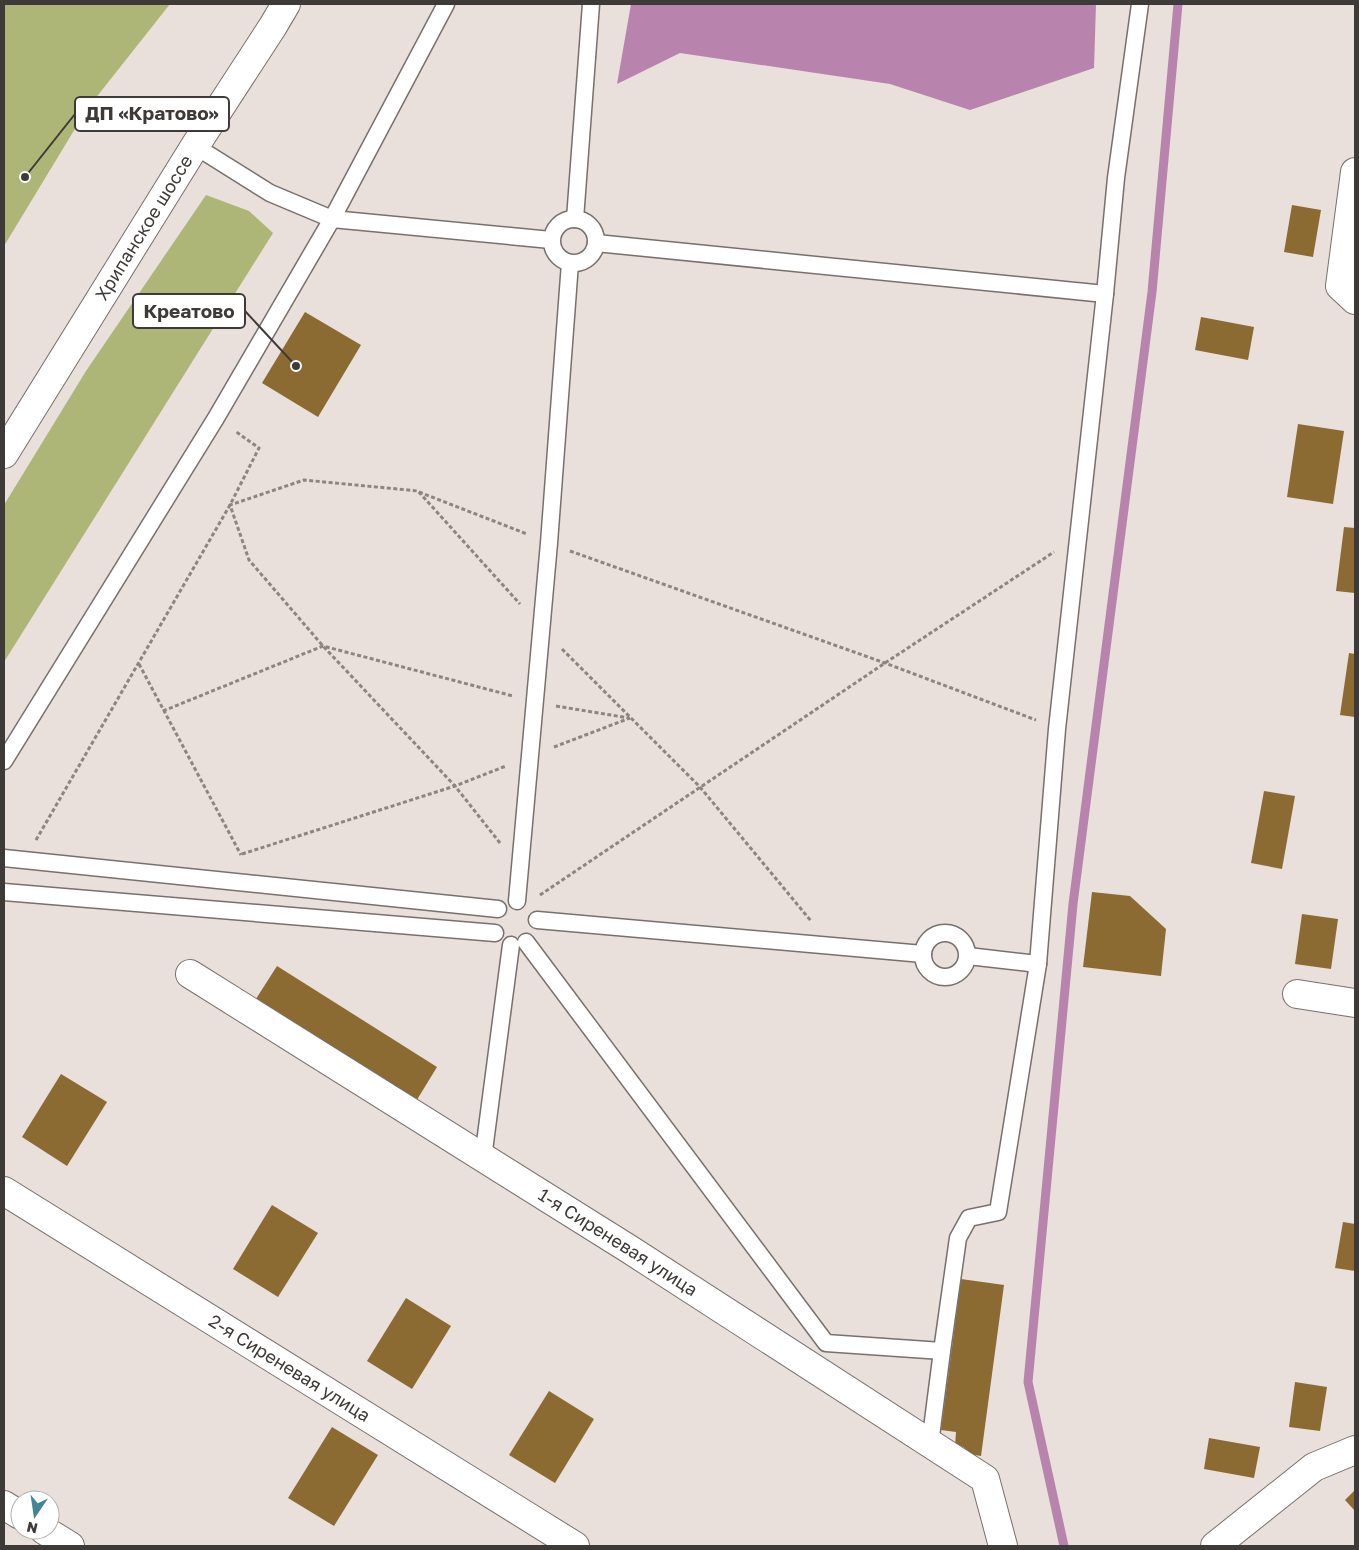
<svg xmlns="http://www.w3.org/2000/svg" width="1359" height="1550" font-family="'Golos Text',sans-serif">
  <style>
    .green { fill: #adb677 }
    .water { fill: #b884ad }
    .lines { fill: none; stroke-linecap: round; stroke-linejoin: round }
    .stream { stroke: #b884ad; stroke-width: 9 }
    .building { fill: #8c6b32 }
    .service-casing { stroke: #78706c; stroke-width: 19 }
    .minor-casing { stroke: #78706c; stroke-width: 30 }
    .secondary-casing { stroke: #78706c; stroke-width: 30 }
    .path { stroke: #8c8582; stroke-width: 3; stroke-dasharray: 4 2.5; stroke-linecap: butt }
    .service { stroke: #fff; stroke-width: 16 }
    .minor { stroke: #fff; stroke-width: 28 }
    .secondary { stroke: #fff; stroke-width: 28 }
    .labels { text-anchor: middle; stroke-width: 5; stroke-linejoin: round; paint-order: stroke }
    .street-label { font-size: 18px; fill: #3e3a38; stroke: #fff }
    .leader { fill: none; stroke: #3e3a38; stroke-width: 2 }
    .callout-dot { fill: #3e3a38; stroke: #fff; stroke-width: 2 }
    .callout { fill: #fff; stroke: #3e3a38; stroke-width: 2 }
    .callout-label { font-size: 19px; text-anchor: middle; font-weight: bold; fill: #3e3a38 }
  </style>
  <rect width="100%" height="100%" fill="#e9dfdb"/>
  <g class="green">
    <polygon points="4,4 170,4 87,109 4,246"/>
    <polygon points="206,195 249,211 273,233 4,662 4,505 86,371"/>
  </g>
  <polygon class="water" points="631,4 1096,4 1094,68 970,110 890,84 680,53 617,84"/>
  <g class="lines">
    <polyline class="stream" points="1064,1546 1028,1382 1073,904 1152,292 1178,4"/>
  </g>
  <g class="building">
    <polygon points="1292,205 1321,210 1313,257 1284,252"/>
    <polygon points="305,312 361,345 318,417 262,383"/>
    <polygon points="1201,317 1254,327 1248,360 1195,350"/>
    <polygon points="1298,424 1344,431 1333,504 1287,497"/>
    <polygon points="1344,527 1355,528 1355,593 1336,591"/>
    <polygon points="1349,653 1355,654 1355,717 1340,715"/>
    <polygon points="1264,791 1295,796 1282,869 1251,863"/>
    <polygon points="1092,892 1130,896 1166,929 1161,976 1083,967"/>
    <polygon points="1302,914 1338,919 1331,969 1295,964"/>
    <polygon points="277,966 437,1067 415,1103 254,1002"/>
    <polygon points="61,1074 107,1102 67,1166 22,1137"/>
    <polygon points="272,1205 318,1233 278,1297 233,1269"/>
    <polygon points="1343,1222 1355,1224 1355,1271 1335,1268"/>
    <polygon points="961,1279 1004,1285 981,1456 963,1453 964,1447 955,1446 956,1432 941,1430"/>
    <polygon points="406,1298 451,1326 412,1389 367,1361"/>
    <polygon points="1295,1382 1327,1387 1320,1431 1289,1427"/>
    <polygon points="549,1391 594,1419 555,1483 509,1455"/>
    <polygon points="332,1427 378,1455 334,1526 288,1498"/>
    <polygon points="1209,1438 1260,1447 1254,1478 1204,1469"/>
    <polygon points="1355,1490 1355,1511 1345,1500"/>
  </g>
  <g class="lines">
    <defs>
      <g id="service">
        <polyline points="195,146 270,193 332,219 551,240"/>
        <polyline points="575,219 591,4"/>
        <circle cx="574" cy="241" r="22"/>
        <polyline points="596,243 1105,294"/>
        <polyline points="4,761 216,418 332,219 446,4"/>
        <polyline points="4,858 498,909"/>
        <polyline points="4,892 495,933"/>
        <polyline points="517,901 549,543 570,263"/>
        <polyline points="537,920 923,954"/>
        <circle cx="945" cy="955" r="22"/>
        <polyline points="526,942 826,1343 942,1351 958,1238 969,1218 998,1212 1038,964 1057,729 1105,294 1116,178 1140,4"/>
        <polyline points="968,956 1038,964"/>
        <polyline points="483,1158 511,945"/>
        <polyline points="930,1444 942,1351"/>
      </g>
      <g id="minor">
        <polyline points="1355,172 1340,286 1355,300"/>
        <path id="s1" d="M190,974L629,1249L985,1479L1003,1546"/>
        <polyline points="1297,994 1355,1003"/>
        <path id="s2" d="M4,1191L575,1546"/>
        <polyline points="4,1505 20,1515"/>
        <polyline points="44,1530 70,1546"/>
        <polyline points="1215,1546 1314,1467 1355,1450"/>
      </g>
      <g id="secondary">
        <path id="s3" d="M4,454L195,146L273,26L286,4"/>
      </g>
    </defs>
    <use href="#service" class="service-casing"/>
    <use href="#minor" class="minor-casing"/>
    <use href="#secondary" class="secondary-casing"/>
    <g class="path">
      <polyline points="419,492 527,534"/>
      <polyline points="570,551 885,663 1036,720"/>
      <polyline points="562,649 700,787 811,921"/>
      <polyline points="139,664 241,855"/>
      <polyline points="556,706 629,718"/>
      <polyline points="163,711 323,646 513,696"/>
      <polyline points="554,747 630,718"/>
      <polyline points="36,840 230,505 259,448 235,431"/>
      <polyline points="500,843 455,786 323,646 249,560 230,505 304,480 418,491 520,604"/>
      <polyline points="242,854 455,786 506,766"/>
      <polyline points="540,895 885,663 1054,552"/>
    </g>
    <use href="#service" class="service"/>
    <use href="#minor" class="minor"/>
    <use href="#secondary" class="secondary"/>
  </g>
  <g class="labels">
    <g class="street-label">
      <text dy="6" stroke="none"><textPath href="#s3" startOffset="266">Хрипанское шоссе</textPath></text>
      <text dy="6" stroke="none"><textPath href="#s1" startOffset="505">1-я Сиреневая улица</textPath></text>
      <text dy="6" stroke="none"><textPath href="#s2" startOffset="336">2-я Сиреневая улица</textPath></text>
    </g>
  </g>
  <path class="leader" d="M25 177L75 114M296 366L245 311"/>
  <g class="callout-dot">
    <circle cx="25" cy="177" r="5"/>
    <circle cx="296" cy="366" r="5"/>
  </g>
  <g class="callout">
    <rect x="75" y="97" width="154" height="34" rx="5"/>
    <rect x="133" y="294" width="112" height="34" rx="5"/>
  </g>
  <g class="callout-label">
    <text x="152" y="120">ДП «Кратово»</text>
    <text x="189" y="318">Креатово</text>
  </g>
  <rect width="1359" height="1550" fill="none" stroke="#3e3a38" stroke-width="10"/>
  <g transform="translate(35 1515) rotate(193)"><circle r="24" fill="#ffffff" stroke="#b2b0af"/>
  <path d="M0-4L9 19L0 12L-9 19Z" fill="#448497"/>
  <text y="-8" font-size="14" font-weight="bold" text-anchor="middle" fill="#3e3a38">N</text>
  </g>
</svg>
